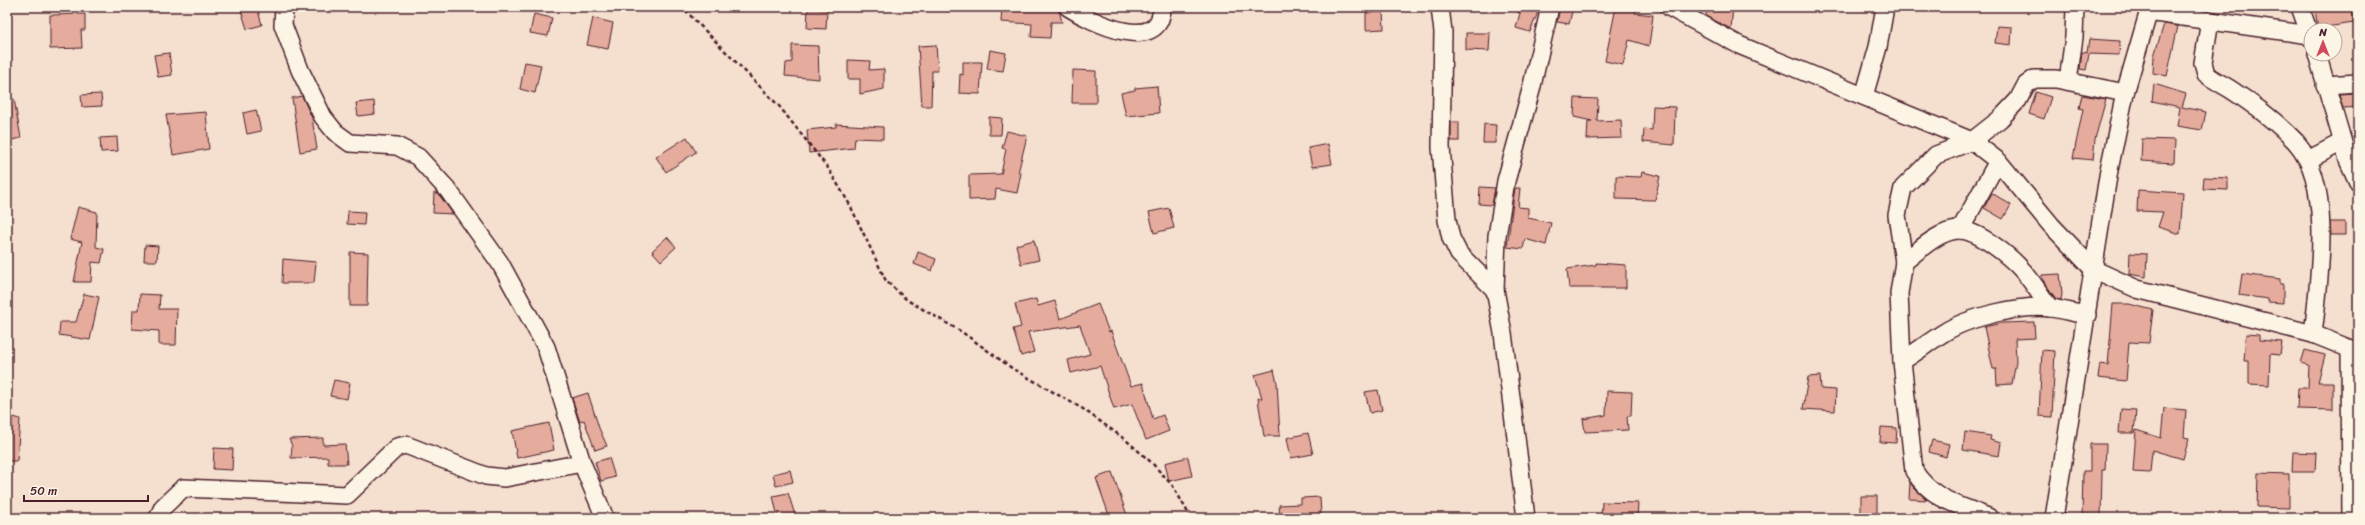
<svg xmlns="http://www.w3.org/2000/svg" width="2365" height="525" font-family="Sriracha,sans-serif">
  <style>
    .building { fill: #e5ac9d; stroke: #4a1f2b }
    .lines { fill: none; stroke-linecap: round; stroke-linejoin: round }
    .street-casing { stroke: #4a1f2b; stroke-width: 20 }
    .path { stroke: #4a1f2b; stroke-width: 2.5; stroke-dasharray: 4 3; stroke-linecap: butt }
    .street { stroke: #fcf5e5; stroke-width: 17 }
  </style>
  <rect width="100%" height="100%" fill="#f5dfcf"/>
  <filter id="ink" filterUnits="userSpaceOnUse"><feTurbulence type="fractalNoise" baseFrequency=".025" numOctaves="2"/><feDisplacementMap in="SourceGraphic" scale="8" xChannelSelector="R" yChannelSelector="G"/><feConvolveMatrix kernelMatrix="1 2 1 2 8 2 1 2 1" color-interpolation-filters="sRGB"/></filter>
  <g filter="url(#ink)">
    <g class="building">
      <polygon points="257,7 262,25 247,29 241,10"/>
      <polygon points="1002,7 1058,7 1062,22 1051,22 1050,38 1031,37 1032,24 1001,22"/>
      <polygon points="1517,7 1540,7 1530,32 1516,28 1520,13 1517,12"/>
      <polygon points="1560,7 1573,7 1569,24 1557,22"/>
      <polygon points="1616,7 1636,7 1635,13 1653,15 1649,46 1629,40 1623,65 1605,61"/>
      <polygon points="1707,7 1733,7 1731,29 1706,16"/>
      <polygon points="808,9 827,10 826,29 807,28"/>
      <polygon points="2352,9 2354,23 2318,28 2315,10"/>
      <polygon points="1383,12 1384,29 1366,30 1366,13"/>
      <polygon points="85,14 85,30 81,30 82,48 50,49 50,15"/>
      <polygon points="534,14 552,18 548,36 530,33"/>
      <polygon points="593,18 613,23 608,49 587,45"/>
      <polygon points="2164,24 2178,26 2167,76 2153,73 2154,56"/>
      <polygon points="1997,26 2012,27 2011,45 1995,43"/>
      <polygon points="1466,33 1490,33 1489,51 1466,50"/>
      <polygon points="2089,39 2120,41 2119,55 2089,54 2086,70 2080,69 2082,52 2087,53"/>
      <polygon points="792,45 818,46 819,79 785,76 786,63 792,62"/>
      <polygon points="936,45 938,71 932,71 931,106 922,106 918,46"/>
      <polygon points="990,50 1006,53 1003,71 987,69"/>
      <polygon points="169,53 172,75 158,77 154,55"/>
      <polygon points="848,60 870,61 869,70 884,69 884,89 860,94 860,79 848,79"/>
      <polygon points="525,62 541,65 535,93 520,89"/>
      <polygon points="963,62 982,62 980,94 959,93 960,74 963,75"/>
      <polygon points="1073,70 1096,71 1096,103 1072,103"/>
      <polygon points="2154,84 2186,94 2182,107 2206,112 2202,130 2177,126 2180,107 2152,101"/>
      <polygon points="1157,86 1159,113 1126,116 1121,93 1135,90 1135,88"/>
      <polygon points="2036,92 2051,97 2044,119 2029,114"/>
      <polygon points="2358,93 2358,107 2343,108 2339,94"/>
      <polygon points="101,94 102,106 82,107 81,95"/>
      <polygon points="2082,95 2106,99 2095,139 2093,160 2073,158 2083,109 2079,108"/>
      <polygon points="302,96 312,118 317,149 300,152 292,98"/>
      <polygon points="1575,98 1598,99 1597,121 1621,120 1622,138 1587,139 1588,121 1592,121 1574,117"/>
      <polygon points="7,99 14,99 21,138 7,141"/>
      <polygon points="374,101 375,114 358,116 356,103"/>
      <polygon points="1653,106 1675,107 1674,145 1643,142 1644,129 1652,130"/>
      <polygon points="256,110 261,131 247,134 243,113"/>
      <polygon points="206,112 209,149 173,155 166,115"/>
      <polygon points="989,117 1002,118 1001,135 989,135"/>
      <rect x="1451" y="122" width="8" height="19"/>
      <polygon points="836,124 883,127 883,139 855,138 854,148 809,153 807,130 836,127"/>
      <polygon points="1484,124 1496,125 1495,143 1483,143"/>
      <polygon points="1007,131 1027,136 1018,173 1021,173 1017,193 996,189 995,199 969,200 969,175 1001,174 1006,149 1002,148"/>
      <polygon points="117,137 118,151 101,152 100,138"/>
      <polygon points="687,137 696,152 666,172 656,157"/>
      <polygon points="2142,139 2175,140 2174,163 2141,161"/>
      <polygon points="1328,144 1332,164 1312,167 1308,148"/>
      <polygon points="1642,172 1660,176 1655,200 1616,199 1616,176 1641,177"/>
      <polygon points="2204,177 2228,178 2228,190 2203,189"/>
      <polygon points="1480,187 1495,188 1492,205 1479,204"/>
      <polygon points="1515,188 1520,188 1518,207 1528,208 1528,218 1551,223 1546,245 1525,239 1523,249 1507,247"/>
      <polygon points="2138,190 2183,193 2180,234 2158,227 2163,212 2137,211"/>
      <polygon points="434,192 440,196 453,214 433,213"/>
      <polygon points="1992,193 2011,205 2003,219 1984,208"/>
      <polygon points="78,207 97,212 96,247 104,249 101,263 92,262 91,282 74,282 82,242 70,239"/>
      <polygon points="1169,208 1174,228 1154,233 1149,212"/>
      <polygon points="348,211 365,212 364,225 347,224"/>
      <polygon points="2330,222 2345,222 2345,235 2331,235"/>
      <polygon points="667,237 676,247 661,261 652,251"/>
      <polygon points="1034,240 1039,260 1021,264 1016,245"/>
      <polygon points="145,245 158,246 157,261 144,261"/>
      <polygon points="350,252 368,253 367,306 350,306"/>
      <polygon points="918,252 936,259 932,271 914,264"/>
      <polygon points="2130,253 2147,254 2146,277 2129,274"/>
      <polygon points="283,259 316,262 314,283 282,283"/>
      <polygon points="1596,263 1626,265 1626,288 1569,288 1567,269 1596,265"/>
      <polygon points="2060,274 2062,294 2061,300 2056,299 2043,280 2042,275"/>
      <polygon points="2242,274 2280,279 2280,284 2283,284 2283,303 2268,302 2268,299 2239,295"/>
      <polygon points="84,294 99,297 90,340 59,335 60,322 76,322"/>
      <polygon points="140,294 160,295 159,309 177,309 176,345 159,345 159,331 132,329 133,310 139,310"/>
      <polygon points="1036,299 1038,306 1055,301 1060,319 1098,304 1109,332 1111,331 1131,386 1143,383 1153,419 1163,415 1169,431 1146,440 1132,404 1114,409 1100,366 1071,373 1068,360 1090,354 1080,325 1028,332 1034,352 1021,356 1013,329 1021,327 1015,304"/>
      <polygon points="2113,304 2129,304 2153,310 2149,343 2129,342 2126,381 2098,378 2100,364 2108,365"/>
      <polygon points="2034,322 2035,338 2015,339 2016,362 2012,384 1997,385 1996,369 1993,369 1984,327 2002,323"/>
      <polygon points="2246,334 2259,335 2259,340 2282,342 2280,355 2270,354 2269,385 2249,384 2249,361 2244,361"/>
      <polygon points="2042,350 2055,351 2052,417 2039,416"/>
      <polygon points="2305,350 2325,355 2318,382 2333,382 2333,410 2297,409 2298,388 2308,388 2309,365 2301,363"/>
      <polygon points="1274,370 1277,383 1280,436 1264,436 1259,406 1258,398 1262,398 1255,375"/>
      <polygon points="1820,376 1821,389 1836,390 1835,411 1803,409 1808,377"/>
      <polygon points="334,380 350,383 347,399 330,396"/>
      <polygon points="1378,390 1382,410 1370,413 1365,392"/>
      <polygon points="1607,391 1632,392 1631,416 1627,416 1628,430 1585,432 1583,419 1606,415"/>
      <polygon points="588,393 599,428 607,446 595,450 584,420 580,422 572,398"/>
      <polygon points="2164,408 2186,410 2184,437 2189,438 2183,459 2152,450 2150,473 2133,472 2136,430 2161,438"/>
      <polygon points="2121,409 2136,410 2134,433 2119,433"/>
      <polygon points="7,415 20,419 17,461 7,461"/>
      <polygon points="549,423 554,450 517,458 512,431"/>
      <polygon points="1881,427 1897,428 1896,443 1880,442"/>
      <polygon points="1965,432 1991,436 1990,440 2001,443 1999,456 1963,450"/>
      <polygon points="1308,433 1313,454 1291,458 1287,438"/>
      <polygon points="323,438 323,445 345,444 347,464 328,464 328,457 291,458 292,446 289,439"/>
      <polygon points="1932,440 1949,444 1946,457 1929,452"/>
      <polygon points="2090,444 2106,444 2105,470 2102,470 2101,518 2082,518 2083,471 2090,471"/>
      <polygon points="214,448 233,449 232,470 213,469"/>
      <polygon points="2293,452 2316,453 2315,472 2292,472"/>
      <polygon points="1188,457 1192,476 1169,481 1165,463"/>
      <polygon points="609,458 615,477 601,481 595,462"/>
      <polygon points="790,470 793,482 776,486 773,474"/>
      <polygon points="1112,472 1128,518 1110,518 1096,478"/>
      <polygon points="2258,473 2289,474 2289,508 2257,507"/>
      <polygon points="1910,482 1914,488 1927,500 1909,499"/>
      <polygon points="788,493 796,518 778,518 773,496"/>
      <polygon points="1861,496 1877,496 1877,515 1861,516"/>
      <polygon points="1320,497 1321,516 1280,518 1279,505 1301,504 1301,498"/>
      <polygon points="1602,502 1638,503 1637,518 1601,518"/>
    </g>
    <g class="lines">
      <defs>
        <g id="street">
          <polyline points="284,7 283,25 300,70 323,117 335,132 350,143 397,146 418,157 448,190 500,263 546,347 582,463 605,518"/>
          <path d="M1068,7C1091,22 1161,56 1162,7"/>
          <polyline points="1440,7 1443,32 1441,147 1447,220 1451,238 1459,254 1495,290"/>
          <polyline points="1669,7 1739,45 1972,141 1998,161 2051,225 2093,269 2137,289 2313,334 2358,352"/>
          <polyline points="2300,7 2311,38"/>
          <polyline points="2148,12 2310,35"/>
          <path d="M2210,20L2203,63L2206,74C2213,80 2222,84 2230,89C2253,104 2277,122 2296,142C2334,184 2319,282 2313,334"/>
          <polyline points="2317,54 2348,160 2358,182"/>
          <polyline points="2068,81 2074,37 2075,7"/>
          <polyline points="2325,85 2358,83"/>
          <polyline points="1864,96 1878,47 1885,7"/>
          <polyline points="2308,160 2342,142"/>
          <polyline points="1960,230 1998,161"/>
          <polyline points="1904,262 1897,215 1903,188 1936,155 1972,141 2000,119 2018,100 2026,85 2034,79 2056,79 2125,93"/>
          <polyline points="2350,349 2351,518"/>
          <path d="M1902,361L1899,293L1904,262C1919,250 1940,230 1959,230C1978,230 2011,257 2023,271C2033,282 2041,296 2050,308"/>
          <polyline points="158,518 163,507 183,488 347,495 397,447 406,445 486,476 505,478 582,463"/>
          <polyline points="1526,518 1503,333 1495,290 1497,236 1506,181 1531,90 1550,7"/>
          <path d="M1990,518C1960,505 1932,500 1914,471L1902,361C1917,352 1930,341 1945,332C1969,317 2023,304 2051,308C2063,310 2075,313 2087,315"/>
          <polyline points="2054,518 2109,170 2125,93 2150,7"/>
        </g>
      </defs>
      <use href="#street" class="street-casing"/>
      <polyline class="path" points="685,10 779,106 828,168 850,205 886,281 907,300 962,332 1013,369 1083,409 1126,440 1151,462 1173,486 1191,518"/>
      <use href="#street" class="street"/>
    </g>
  </g>
  <rect width="2365" height="525" fill="none" stroke="#fcf5e5" stroke-width="24"/>
  <rect x="12" y="12" width="2341" height="501" fill="none" stroke="#4a1f2b" stroke-width="1.5" filter="url(#ink)"/>
  <g transform="translate(2323 42)"><circle r="19" fill="#fcf5e5" stroke="#b59f9b"/>
  <path d="M0-3L7 15L0 10L-7 15Z" fill="#d1495b"/>
  <text y="-6" font-size="11" font-weight="bold" text-anchor="middle" fill="#4a1f2b">N</text>
  </g>
  <path d="M24 495v6h124v-6" fill="none" stroke="#4a1f2b" stroke-width="2"/>
  <text x="30" y="495" font-size="12" fill="#4a1f2b" stroke="#fcf5e5" stroke-width="3" paint-order="stroke">50 m</text>
</svg>
